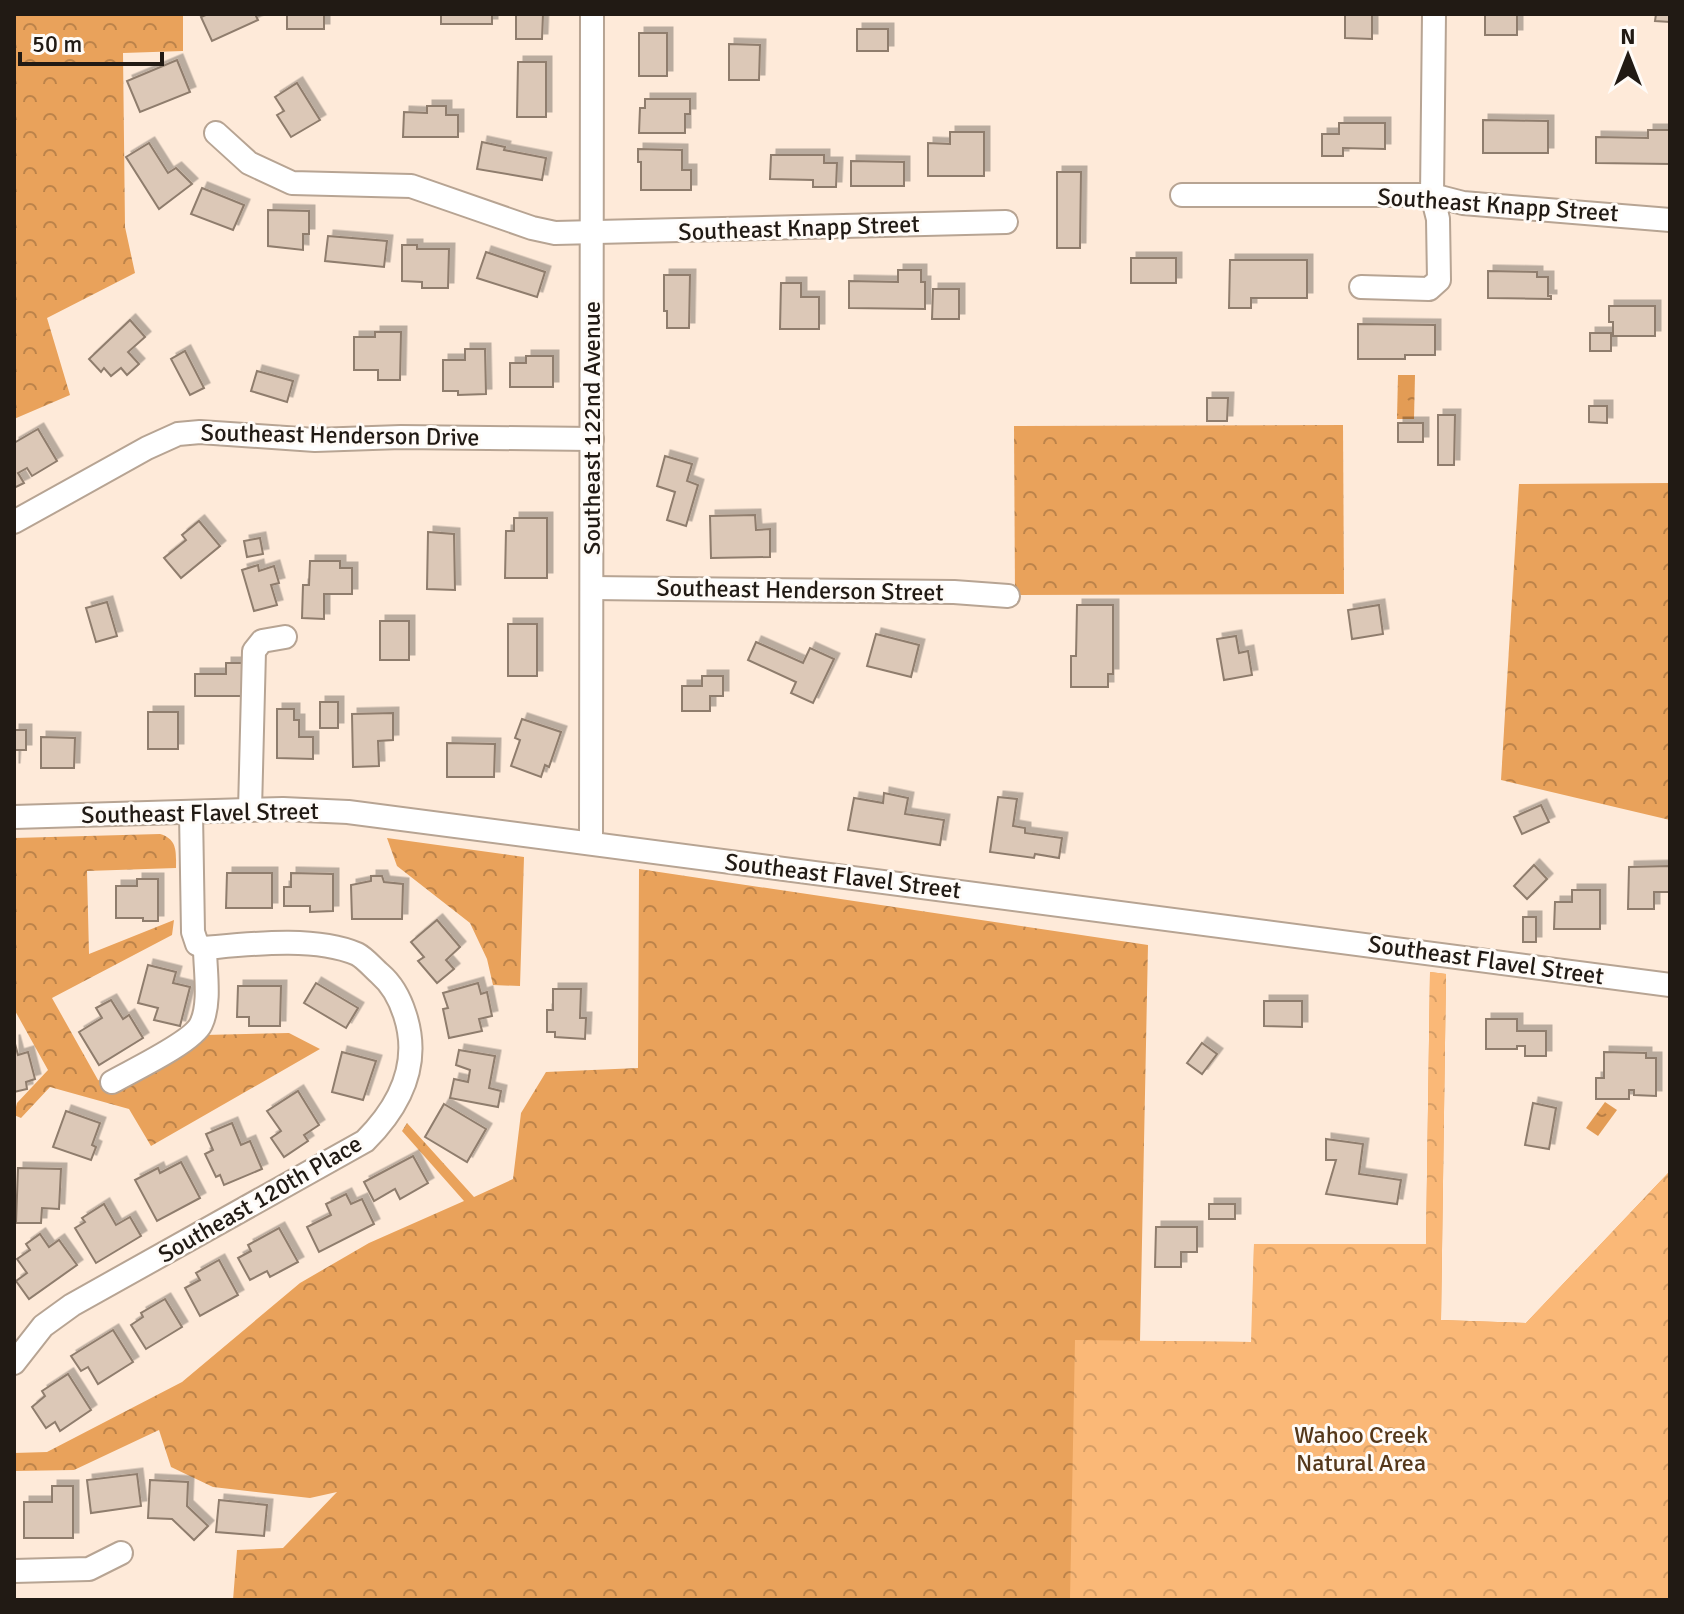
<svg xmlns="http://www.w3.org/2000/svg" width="1684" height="1614" font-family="Signika,sans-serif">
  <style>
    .forest { fill: url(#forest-crowns) }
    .park { fill: url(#park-crowns) }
    .water { fill: url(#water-ripples) }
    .building { fill: #dcc8b7; stroke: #8f7d6d; stroke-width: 2; filter: url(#shadow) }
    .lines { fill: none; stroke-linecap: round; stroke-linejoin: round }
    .minor-casing { stroke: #b7a493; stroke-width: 26 }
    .minor { stroke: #fff; stroke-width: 22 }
    .labels { text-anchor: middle; stroke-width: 6; stroke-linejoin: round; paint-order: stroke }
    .street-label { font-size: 24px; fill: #211a14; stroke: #fffbf7 }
    .park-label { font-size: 24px; fill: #55381a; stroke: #fffbf7 }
  </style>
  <defs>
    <pattern id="forest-crowns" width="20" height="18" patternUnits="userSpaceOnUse" patternTransform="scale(2)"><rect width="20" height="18" fill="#e9a25b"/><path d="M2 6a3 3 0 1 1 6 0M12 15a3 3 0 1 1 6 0" fill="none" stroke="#bc834a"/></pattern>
    <pattern id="park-crowns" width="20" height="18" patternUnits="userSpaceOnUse" patternTransform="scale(2)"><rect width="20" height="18" fill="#fab877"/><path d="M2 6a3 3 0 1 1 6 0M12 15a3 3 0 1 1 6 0" fill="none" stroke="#d69e66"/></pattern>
    <pattern id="water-ripples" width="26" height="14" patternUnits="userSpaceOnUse" patternTransform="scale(2)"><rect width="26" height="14" fill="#e39c55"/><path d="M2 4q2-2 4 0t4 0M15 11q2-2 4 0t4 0" fill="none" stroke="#b87e45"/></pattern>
    <filter id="shadow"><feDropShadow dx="5.5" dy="-5.5" stdDeviation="0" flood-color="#0004"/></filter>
  </defs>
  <rect width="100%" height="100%" fill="#feead9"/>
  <g class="forest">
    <polygon points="14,14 183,14 183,51 123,53 125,227 135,273 47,318 70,395 14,419"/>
    <polygon points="1343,425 1344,594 1015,595 1014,426"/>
    <polygon points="1670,483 1670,820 1501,780 1519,484"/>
    <path d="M160,834C178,839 176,853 176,868L87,871L89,954L174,920L172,935L52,998L98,1080L123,1087L204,1035L289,1033L320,1049L151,1146L129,1109L50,1087L21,1118L14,1115L17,1103L48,1070L14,1009V838Z"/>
    <polygon points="387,838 524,857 520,986 493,985 487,959 470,923 397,866"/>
    <polygon points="639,869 1148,945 1140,1341 1252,1342 1254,1244 1426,1244 1430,972 1446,974 1441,1320 1526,1323 1670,1171 1670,1600 233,1600 237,1550 283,1548 337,1492 310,1498 213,1487 171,1467 159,1430 74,1470 14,1471 14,1453 47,1452 182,1382 300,1283 369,1243 464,1201 402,1131 407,1123 474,1197 513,1179 521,1113 546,1072 638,1068"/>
  </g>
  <polygon class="park" points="1430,972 1446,974 1441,1320 1526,1323 1670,1171 1670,1600 1070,1600 1075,1340 1251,1342 1254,1244 1426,1244"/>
  <g class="water">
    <polygon points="1398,375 1415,375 1414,419 1397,419"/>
    <polygon points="1605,1102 1617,1110 1598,1136 1586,1128"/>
  </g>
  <g class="building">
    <polygon points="208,14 255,14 258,20 212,41 201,17"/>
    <rect x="287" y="14" width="37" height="15"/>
    <rect x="441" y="14" width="51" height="10"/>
    <polygon points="516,14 543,14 542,39 516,39"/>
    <polygon points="1345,14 1372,14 1372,39 1345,38"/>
    <rect x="1485" y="14" width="32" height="21"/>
    <polygon points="1656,14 1670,14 1670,22 1655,21"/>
    <rect x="857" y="29" width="31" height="22"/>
    <rect x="639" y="33" width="28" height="43"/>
    <polygon points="729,44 760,45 759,80 729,80"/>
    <polygon points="177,60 190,92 140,112 127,81"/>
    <polygon points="518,62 546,62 546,117 517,117"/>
    <polygon points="297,83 320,120 291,137 277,115 284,111 275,97"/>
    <polygon points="645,99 690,99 690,114 685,114 685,133 639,133 640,108 645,108"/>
    <polygon points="427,106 446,106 446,115 458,115 458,137 403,137 404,112 427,113"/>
    <polygon points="1483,120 1548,121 1548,153 1483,153"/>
    <polygon points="1339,123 1385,123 1385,149 1343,148 1343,156 1322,156 1322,134 1339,134"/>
    <polygon points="1648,130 1670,130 1670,164 1596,163 1596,137 1648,138"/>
    <polygon points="950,132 984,132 984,176 928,176 928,143 950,144"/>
    <polygon points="482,142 505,147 504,150 546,158 542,180 477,169"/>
    <polygon points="149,143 168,173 176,168 192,184 159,209 126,157"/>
    <polygon points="638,149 682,150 682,170 691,170 691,190 641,190 641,162 638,162"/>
    <polygon points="771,155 824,155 824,163 837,163 836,187 813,187 813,180 770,179"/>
    <polygon points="851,161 904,162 904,186 851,186"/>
    <polygon points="1057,172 1081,172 1080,248 1057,248"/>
    <polygon points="202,188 244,205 233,230 191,214"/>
    <polygon points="268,210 309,211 309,234 303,234 303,250 268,246"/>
    <polygon points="328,236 387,241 384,267 325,261"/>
    <polygon points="402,245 417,245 417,249 449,249 448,288 422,288 422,282 402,281"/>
    <polygon points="486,252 545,272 537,297 477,278"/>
    <rect x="1131" y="258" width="45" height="25"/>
    <polygon points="1230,260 1307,260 1307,298 1251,298 1251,308 1229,308"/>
    <polygon points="898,270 921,270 921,282 925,282 925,309 849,308 849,281 898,282"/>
    <polygon points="1488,271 1537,272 1537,277 1548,277 1548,296 1551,296 1551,299 1488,298"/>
    <polygon points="664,275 690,275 689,328 667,328 667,311 664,311"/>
    <polygon points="781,283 801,283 801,297 819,297 819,329 780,329"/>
    <polygon points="933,289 959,289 959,319 932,319"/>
    <polygon points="1609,306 1655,306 1655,336 1613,336 1613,322 1609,322"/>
    <polygon points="130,320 145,337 128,352 139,364 127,375 121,368 111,376 104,368 101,372 89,359"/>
    <polygon points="1358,324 1435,325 1435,355 1405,355 1405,359 1358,359"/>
    <polygon points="375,332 401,332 400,380 378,380 378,370 354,370 354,337 375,337"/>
    <rect x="1590" y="333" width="21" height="18"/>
    <polygon points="465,349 485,349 486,394 458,395 458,391 443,391 443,360 465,360"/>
    <polygon points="185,351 204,388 190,395 171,359"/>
    <polygon points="526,356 553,356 553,387 510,387 510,363 526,363"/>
    <polygon points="257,371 293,381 287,402 251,391"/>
    <polygon points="1207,398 1228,398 1227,421 1207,421"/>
    <polygon points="1589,406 1607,406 1607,423 1589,422"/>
    <polygon points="1438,415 1455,415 1454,465 1438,465"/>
    <rect x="1398" y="423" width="25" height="19"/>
    <polygon points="38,429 57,461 32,476 27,468 18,473 24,483 14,488 14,443"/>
    <polygon points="665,456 692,464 687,481 698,485 686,526 667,520 675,492 657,486"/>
    <polygon points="755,515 756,530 770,529 770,557 711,558 710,516"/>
    <polygon points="514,518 547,518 547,578 505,578 506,531 514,531"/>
    <polygon points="199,521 220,546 181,578 164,558 186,540 182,535"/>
    <polygon points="428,532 454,534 455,590 427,589"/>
    <polygon points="260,538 263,554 247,557 244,541"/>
    <polygon points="310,561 340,561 340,568 352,568 352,594 324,594 324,619 302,618 303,585 309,585"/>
    <polygon points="258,565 259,571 274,566 279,583 271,585 277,605 254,611 242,570"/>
    <polygon points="107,602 117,636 96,642 86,608"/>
    <polygon points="1077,605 1113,605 1113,674 1108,674 1108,687 1071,687 1071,656 1076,656"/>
    <polygon points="1379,605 1383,634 1352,639 1348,610"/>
    <rect x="380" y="621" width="29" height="39"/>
    <rect x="508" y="624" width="29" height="52"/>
    <polygon points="876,634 919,645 911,677 867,666"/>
    <polygon points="1236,636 1239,653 1248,651 1252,675 1224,680 1217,639"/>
    <polygon points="756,642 803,663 810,648 834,659 813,703 791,693 796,682 748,660"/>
    <polygon points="226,663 245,663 244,696 195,696 195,674 226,674"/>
    <polygon points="702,676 723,676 723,696 710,696 710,711 682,711 682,686 702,686"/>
    <rect x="320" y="702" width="18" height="26"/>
    <polygon points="277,709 294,709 294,720 299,720 299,737 313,737 313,759 277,758"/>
    <rect x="148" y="712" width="30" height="37"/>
    <polygon points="393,713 393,740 378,741 379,766 353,767 352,714"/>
    <polygon points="522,719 561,732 549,767 545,765 541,777 511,766 520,740 515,738"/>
    <polygon points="14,730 26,730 26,750 15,750 14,769"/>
    <polygon points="41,737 75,738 74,768 41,768"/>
    <polygon points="447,743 495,744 494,777 447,777"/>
    <polygon points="884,793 908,798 905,814 944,820 940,845 848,830 854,798 883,803"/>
    <polygon points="998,797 1017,799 1013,826 1025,828 1025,833 1062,838 1059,858 1035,854 1034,858 990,852"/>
    <polygon points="1541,805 1549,822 1522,834 1514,817"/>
    <polygon points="1534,865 1547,879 1527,899 1514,886"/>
    <polygon points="1670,866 1670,892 1654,892 1654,909 1628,909 1629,867"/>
    <polygon points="227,873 272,873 272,908 226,908"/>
    <polygon points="291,873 333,874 333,911 310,912 310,906 284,906 284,887 291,887"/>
    <polygon points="371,876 382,876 384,882 403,884 402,919 352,919 351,885 371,881"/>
    <polygon points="137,879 158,879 158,921 143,921 143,918 116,918 116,886 137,886"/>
    <polygon points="1572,890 1600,890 1600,929 1554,929 1555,902 1572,902"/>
    <rect x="1523" y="917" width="13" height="25"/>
    <polygon points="437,920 460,947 446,960 454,969 437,983 418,961 424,957 411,942"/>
    <polygon points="148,965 176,972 173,983 190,987 180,1026 154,1020 158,1008 138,1003"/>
    <polygon points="316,983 358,1008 346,1028 304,1003"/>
    <polygon points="478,983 481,994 487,992 492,1016 479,1019 482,1031 449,1038 443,1009 448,1008 443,993"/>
    <polygon points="238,986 281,986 280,1026 249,1026 249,1017 237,1017"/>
    <polygon points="553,989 581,989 580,1018 586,1018 585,1039 555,1037 555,1032 547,1032 547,1010 553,1010"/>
    <polygon points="111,1000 123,1019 129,1015 143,1038 99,1065 79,1032 102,1018 96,1008"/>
    <polygon points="1264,1001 1302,1001 1302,1027 1264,1026"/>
    <polygon points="1486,1019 1517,1019 1517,1031 1546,1031 1546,1056 1525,1056 1525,1046 1517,1046 1517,1049 1486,1049"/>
    <polygon points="14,1040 18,1055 28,1052 35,1079 26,1082 27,1089 14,1092"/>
    <polygon points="1202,1043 1217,1054 1202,1074 1187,1063"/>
    <polygon points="459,1050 495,1056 489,1088 501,1091 498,1107 450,1098 454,1079 468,1082 470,1070 456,1065"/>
    <polygon points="342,1052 376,1061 363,1100 332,1092"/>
    <polygon points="1604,1052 1646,1053 1646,1058 1656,1058 1656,1096 1634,1095 1634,1090 1629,1090 1629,1099 1596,1099 1596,1078 1604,1078"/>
    <polygon points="298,1091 319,1125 304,1135 308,1141 284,1157 271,1138 281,1131 267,1111"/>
    <polygon points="1533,1103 1556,1108 1549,1149 1525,1145"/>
    <polygon points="444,1104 486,1129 467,1162 425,1137"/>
    <polygon points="66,1111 100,1123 92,1145 96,1147 91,1160 53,1147"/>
    <polygon points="232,1123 241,1145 250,1141 262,1169 224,1185 220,1175 216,1177 205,1154 213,1150 206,1134"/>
    <polygon points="1326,1139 1363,1144 1359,1174 1401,1180 1397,1204 1326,1194 1336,1160 1326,1160"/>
    <polygon points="413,1156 428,1183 400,1199 395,1189 374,1201 364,1182"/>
    <polygon points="181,1162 200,1198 157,1221 135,1180 158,1168 160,1173"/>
    <polygon points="18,1168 61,1169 59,1209 42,1208 41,1223 16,1223"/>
    <polygon points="346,1194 351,1204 362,1199 374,1224 319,1252 307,1227 331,1215 326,1204"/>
    <polygon points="104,1204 116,1225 130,1217 141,1236 96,1263 75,1228 85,1222 82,1218"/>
    <rect x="1209" y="1204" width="26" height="15"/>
    <polygon points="1156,1227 1197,1227 1197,1252 1181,1252 1181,1267 1155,1267"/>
    <polygon points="279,1228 298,1262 270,1277 267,1271 250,1280 238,1258 251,1251 248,1245"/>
    <polygon points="40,1234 49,1247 59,1240 77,1265 29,1299 16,1281 27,1273 17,1259 30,1250 26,1244"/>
    <polygon points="219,1260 238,1295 200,1316 185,1288 200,1280 196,1273"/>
    <polygon points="165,1299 182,1327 146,1349 131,1325 143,1317 141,1313"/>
    <polygon points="113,1330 133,1362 98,1384 88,1367 81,1371 71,1356"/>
    <polygon points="68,1374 91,1410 60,1431 55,1422 46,1428 32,1407 45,1396 42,1391"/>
    <polygon points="137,1474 141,1506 91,1513 87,1480"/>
    <polygon points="150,1480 188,1482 187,1506 208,1526 194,1540 172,1519 148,1518"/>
    <polygon points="52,1486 73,1486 73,1538 24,1538 24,1502 52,1502"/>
    <polygon points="219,1500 267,1505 264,1536 216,1532"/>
  </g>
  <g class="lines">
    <defs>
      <g id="minor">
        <polyline points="216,133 249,163 292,183 411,186 532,228 555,233 1006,222"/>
        <polyline points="1182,195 1432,195 1463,203 1670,220"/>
        <polyline points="1361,287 1429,289 1439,280 1438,219 1432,195 1434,14"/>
        <polyline points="14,522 147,448 178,434 200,432 315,440 401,437 592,439"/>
        <polyline points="592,588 954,592 1008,596"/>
        <polyline points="250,810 254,651 262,641 285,637"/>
        <polyline points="14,817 283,809 348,812 1670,985"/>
        <polyline points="591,843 592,14"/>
        <path d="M112,1082C131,1071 193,1042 201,1024C211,1003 205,970 205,948"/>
        <path d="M14,1363L43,1326L72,1305L365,1141C400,1106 421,1064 405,1015C400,999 393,985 380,974C373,968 365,958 357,954C315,936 250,944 205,948L197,944L193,932L191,813"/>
        <polyline points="14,1571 89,1569 121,1553"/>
      </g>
    </defs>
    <use href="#minor" class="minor-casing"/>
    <use href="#minor" class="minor"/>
  </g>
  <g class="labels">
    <g class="street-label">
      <text transform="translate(1498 205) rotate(4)" y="8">Southeast Knapp Street</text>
      <text transform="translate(799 228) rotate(-2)" y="8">Southeast Knapp Street</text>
      <text transform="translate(592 428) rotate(-90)" y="8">Southeast 122nd Avenue</text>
      <text transform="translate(340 435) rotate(1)" y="8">Southeast Henderson Drive</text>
      <text transform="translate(800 590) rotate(1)" y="8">Southeast Henderson Street</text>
      <text transform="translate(200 813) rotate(-1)" y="8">Southeast Flavel Street</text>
      <text transform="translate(843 876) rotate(7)" y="8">Southeast Flavel Street</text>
      <text transform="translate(1486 960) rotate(8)" y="8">Southeast Flavel Street</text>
      <text transform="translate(260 1199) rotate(-30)" y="8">Southeast 120th Place</text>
    </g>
    <g class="park-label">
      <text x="1361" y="1443">Wahoo Creek<tspan x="1361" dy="28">Natural Area</tspan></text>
    </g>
  </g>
  <rect width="1684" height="1614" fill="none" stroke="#211a14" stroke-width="32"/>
  <g transform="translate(1628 56)" stroke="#fffbf7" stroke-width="6" paint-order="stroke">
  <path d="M0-6L14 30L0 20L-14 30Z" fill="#211a14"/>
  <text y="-12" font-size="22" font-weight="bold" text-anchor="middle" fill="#211a14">N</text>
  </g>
  <path d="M20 52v12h142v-12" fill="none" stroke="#211a14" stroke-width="4"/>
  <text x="32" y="52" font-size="24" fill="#211a14" stroke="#fffbf7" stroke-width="6" paint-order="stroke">50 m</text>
</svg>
